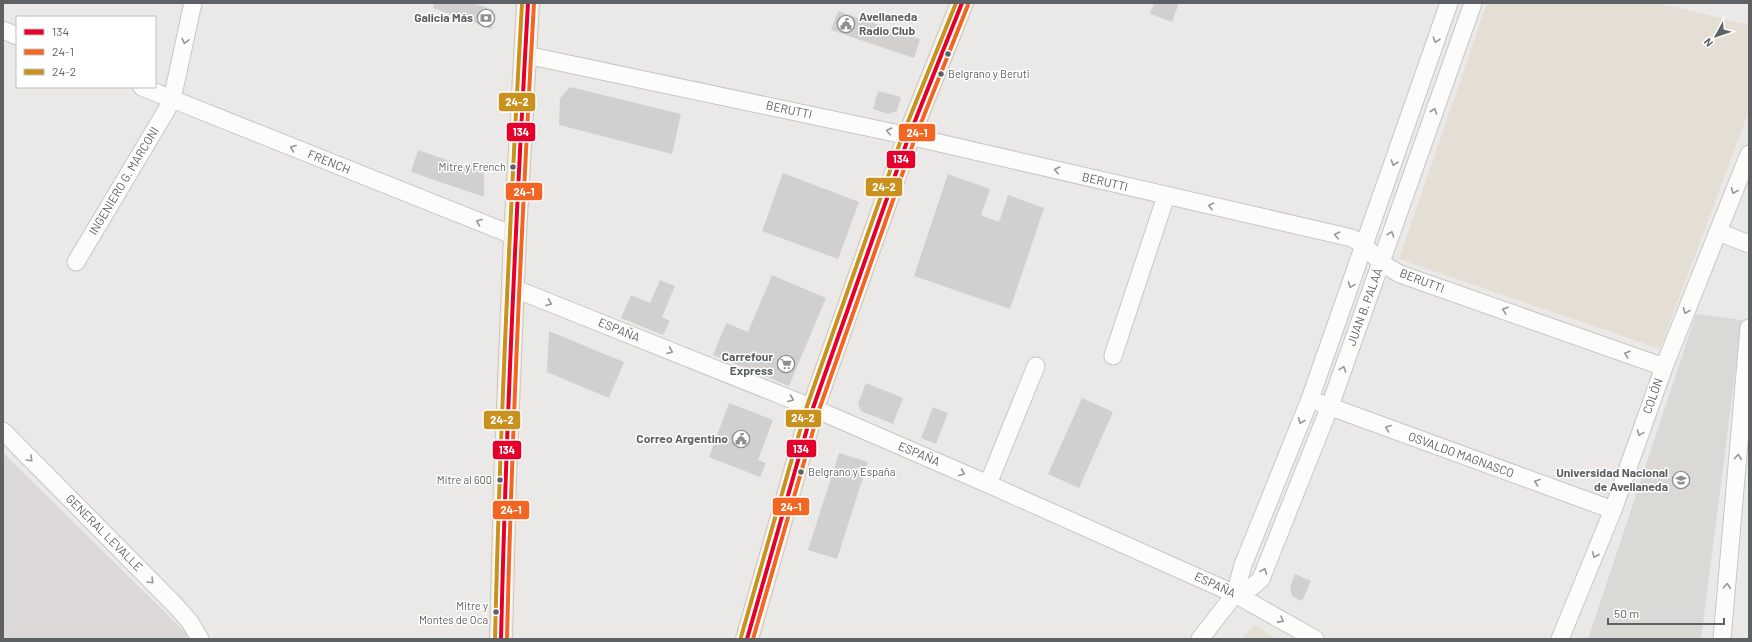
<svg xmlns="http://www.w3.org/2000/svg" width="1752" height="642" font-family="Barlow,sans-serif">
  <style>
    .commercial { fill: #e4ded5 }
    .industrial { fill: #dbd8d7 }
    .education { fill: #dbd9d5 }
    .building { fill: #d2d0cf }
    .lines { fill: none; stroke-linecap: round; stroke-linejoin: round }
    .street-casing { stroke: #c8c7c6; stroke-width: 19 }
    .primary-casing { stroke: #d0c5b8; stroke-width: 24 }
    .street { stroke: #fcfcfb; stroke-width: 17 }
    .primary { stroke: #f1eee9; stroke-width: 22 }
    .bus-1-casing { stroke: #fff; stroke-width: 7 }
    .bus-2-casing { stroke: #fff; stroke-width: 7 }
    .bus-3-casing { stroke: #fff; stroke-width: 7 }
    .bus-1 { stroke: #e4002b; stroke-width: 4 }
    .bus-2 { stroke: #f26522; stroke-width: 4 }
    .bus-3 { stroke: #c9911e; stroke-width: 4 }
    .oneway { stroke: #959798 }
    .bus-dot { fill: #5d6163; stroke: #fff; stroke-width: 1.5 }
    .labels { text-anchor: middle; stroke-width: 3; stroke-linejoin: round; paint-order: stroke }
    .bus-label { font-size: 11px; fill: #5d6163; stroke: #fff; text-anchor: end }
    .poi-label { font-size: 12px; font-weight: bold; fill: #5d6163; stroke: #fff; text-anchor: end }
    .street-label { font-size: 12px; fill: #5d6163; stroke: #fff }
    .line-badge { stroke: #fff; stroke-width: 1.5 }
    .badge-label { font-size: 11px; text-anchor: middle; font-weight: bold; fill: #fff }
  </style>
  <rect width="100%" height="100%" fill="#ebe9e7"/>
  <g class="commercial">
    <polygon points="1487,3 1658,3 1749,25 1749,111 1660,349 1399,259"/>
    <polygon points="1254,625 1277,639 1242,639"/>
  </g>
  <polygon class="industrial" points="3,453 186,633 188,639 3,639"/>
  <polygon class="education" points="1696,314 1742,320 1701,639 1588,639"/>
  <g class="building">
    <polygon points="434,3 473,3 493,10 492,29 433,8"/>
    <polygon points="1154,3 1179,3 1172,22 1150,14"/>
    <polygon points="838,11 920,39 914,58 831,30"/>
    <polygon points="570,87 681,114 672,154 559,125 560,98"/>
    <polygon points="878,91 901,97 897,111 888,114 873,109"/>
    <polygon points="418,150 484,173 484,197 411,172"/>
    <polygon points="783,173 859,202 838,259 762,231"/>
    <polygon points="948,174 990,189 981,215 999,222 1008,195 1044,208 1010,309 914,276"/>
    <polygon points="772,275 826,298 789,386 713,355 726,323 748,332"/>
    <polygon points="660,280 675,286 662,317 670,321 663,335 621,318 631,295 650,303"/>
    <polygon points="549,331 624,362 609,398 547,372"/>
    <polygon points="866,383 903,398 893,424 861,411 858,403"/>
    <polygon points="1082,398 1113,412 1079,488 1048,474"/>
    <polygon points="729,403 773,420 758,460 766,463 760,477 709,457"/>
    <polygon points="933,407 948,413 936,444 921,438"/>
    <polygon points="839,453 868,462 837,559 808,550"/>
    <polygon points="1295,574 1311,581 1302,601 1292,596 1290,587"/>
  </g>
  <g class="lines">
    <defs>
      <g id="street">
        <polyline points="3,30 17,36"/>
        <polyline points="526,55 909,136 1352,238 1365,246 1381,263 1400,274 1664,367"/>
        <polyline points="142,87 515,236"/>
        <polyline points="1718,232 1749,244"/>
        <polyline points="76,262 166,111 172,99 193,3"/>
        <polyline points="513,288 813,408 988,484 1235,594 1315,639"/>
        <polyline points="1113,356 1166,196"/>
        <polyline points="1320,403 1613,510"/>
        <polyline points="3,431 176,606 190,622 200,639"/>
        <polyline points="988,484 1036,366"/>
        <polyline points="1235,594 1252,587 1261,579 1330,406 1473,3"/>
        <polyline points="1200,639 1235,594 1243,565 1310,399 1449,3"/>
        <polyline points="1560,639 1613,510 1664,367 1749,154"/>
        <polyline points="1722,639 1749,328"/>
      </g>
      <g id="primary">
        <polyline points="501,639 505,479 515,236 528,3"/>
        <polyline points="747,639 813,408 909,136 962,3"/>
      </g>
    </defs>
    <use href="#street" class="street-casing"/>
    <use href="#primary" class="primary-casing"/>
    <use href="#street" class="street"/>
    <use href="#primary" class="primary"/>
    <defs>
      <g id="bus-1">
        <path d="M501,639C506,427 516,215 528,3"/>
        <polyline points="747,639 813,408 909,136 962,3"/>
      </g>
      <g id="bus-2">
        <path d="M507,639C512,427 522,215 534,3"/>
        <polyline points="753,639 819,410 915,138 968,5"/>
      </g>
      <g id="bus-3">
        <polyline points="741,637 807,406 903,134 956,3"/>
        <path d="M495,639C500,427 510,215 522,3"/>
      </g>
    </defs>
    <use href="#bus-1" class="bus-1-casing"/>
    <use href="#bus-2" class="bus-2-casing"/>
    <use href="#bus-3" class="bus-3-casing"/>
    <use href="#bus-1" class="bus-1"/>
    <use href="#bus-2" class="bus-2"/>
    <use href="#bus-3" class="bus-3"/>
  </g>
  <defs><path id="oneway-chevron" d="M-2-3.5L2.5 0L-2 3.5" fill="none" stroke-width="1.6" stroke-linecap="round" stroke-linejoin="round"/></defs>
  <g class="oneway">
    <use href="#oneway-chevron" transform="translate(1436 40) rotate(109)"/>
    <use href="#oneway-chevron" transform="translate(185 41) rotate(102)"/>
    <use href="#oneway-chevron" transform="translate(1434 111) rotate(-71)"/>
    <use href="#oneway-chevron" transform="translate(889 131) rotate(-168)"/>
    <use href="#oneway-chevron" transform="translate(293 148) rotate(-158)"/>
    <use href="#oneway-chevron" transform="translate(1394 163) rotate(109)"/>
    <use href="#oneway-chevron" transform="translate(1057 170) rotate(-167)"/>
    <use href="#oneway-chevron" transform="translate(1734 191) rotate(112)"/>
    <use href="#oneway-chevron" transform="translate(1211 206) rotate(-167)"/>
    <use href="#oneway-chevron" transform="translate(479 222) rotate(-158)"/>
    <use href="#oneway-chevron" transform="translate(1391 234) rotate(-71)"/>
    <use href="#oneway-chevron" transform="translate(1337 235) rotate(-167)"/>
    <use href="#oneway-chevron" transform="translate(1351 285) rotate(110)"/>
    <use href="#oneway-chevron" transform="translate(549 303) rotate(22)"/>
    <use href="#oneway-chevron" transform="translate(1505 310) rotate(-161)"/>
    <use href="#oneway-chevron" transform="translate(1686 311) rotate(112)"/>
    <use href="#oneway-chevron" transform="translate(670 351) rotate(22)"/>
    <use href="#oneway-chevron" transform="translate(1627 354) rotate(-161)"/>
    <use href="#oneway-chevron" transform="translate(1343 369) rotate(-70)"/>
    <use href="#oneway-chevron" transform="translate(791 399) rotate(22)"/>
    <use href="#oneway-chevron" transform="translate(1301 421) rotate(112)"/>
    <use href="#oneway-chevron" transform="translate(1388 428) rotate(-160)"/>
    <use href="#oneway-chevron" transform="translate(1640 433) rotate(110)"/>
    <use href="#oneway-chevron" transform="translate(1738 457) rotate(-85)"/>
    <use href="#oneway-chevron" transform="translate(30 459) rotate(45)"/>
    <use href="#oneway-chevron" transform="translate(962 473) rotate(23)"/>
    <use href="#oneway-chevron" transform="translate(1537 482) rotate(-160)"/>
    <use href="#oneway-chevron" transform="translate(1595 555) rotate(112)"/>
    <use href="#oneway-chevron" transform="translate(1264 571) rotate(-68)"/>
    <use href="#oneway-chevron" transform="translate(151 581) rotate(45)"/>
    <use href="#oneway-chevron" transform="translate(1727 586) rotate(-85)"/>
    <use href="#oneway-chevron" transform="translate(1281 620) rotate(29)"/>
  </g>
  <defs>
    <symbol id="bank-ring" viewBox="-11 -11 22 22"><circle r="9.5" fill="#fff" stroke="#8f9191" stroke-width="1.5"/><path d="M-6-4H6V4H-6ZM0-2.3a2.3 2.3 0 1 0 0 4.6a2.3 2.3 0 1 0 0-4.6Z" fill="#8f9191"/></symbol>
    <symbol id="civic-ring" viewBox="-11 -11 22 22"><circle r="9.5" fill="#fff" stroke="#8f9191" stroke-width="1.5"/><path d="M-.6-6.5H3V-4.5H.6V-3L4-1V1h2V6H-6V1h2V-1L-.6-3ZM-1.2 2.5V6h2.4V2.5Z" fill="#8f9191"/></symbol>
    <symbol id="supermarket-ring" viewBox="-11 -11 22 22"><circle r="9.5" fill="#fff" stroke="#8f9191" stroke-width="1.5"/><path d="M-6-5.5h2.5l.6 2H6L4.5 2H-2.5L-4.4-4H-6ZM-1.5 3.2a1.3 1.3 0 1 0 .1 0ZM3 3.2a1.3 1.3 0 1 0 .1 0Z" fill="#8f9191"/></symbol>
    <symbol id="university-ring" viewBox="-11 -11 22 22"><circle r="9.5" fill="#fff" stroke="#8f9191" stroke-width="1.5"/><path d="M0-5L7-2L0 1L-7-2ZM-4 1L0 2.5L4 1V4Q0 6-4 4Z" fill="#8f9191"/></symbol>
  </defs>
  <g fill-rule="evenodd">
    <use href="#bank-ring" x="476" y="8" width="20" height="20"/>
    <use href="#civic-ring" x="836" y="14" width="20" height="20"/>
    <use href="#supermarket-ring" x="776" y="354" width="20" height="20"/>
    <use href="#civic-ring" x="731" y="429" width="20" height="20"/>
    <use href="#university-ring" x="1671" y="470" width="20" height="20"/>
  </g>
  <g class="bus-dot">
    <circle cx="948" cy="54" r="3.5"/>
    <circle cx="941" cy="74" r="3.5"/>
    <circle cx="513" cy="167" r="3.5"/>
    <circle cx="801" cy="472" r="3.5"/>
    <circle cx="500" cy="480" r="3.5"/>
    <circle cx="496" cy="612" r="3.5"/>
  </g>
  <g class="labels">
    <g class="bus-label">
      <text x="948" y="78" text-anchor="start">Belgrano y Beruti</text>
      <text x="506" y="171">Mitre y French</text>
      <text x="808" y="476" text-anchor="start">Belgrano y España</text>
      <text x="492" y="484">Mitre al 600</text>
      <text x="488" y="610">Mitre y<tspan x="488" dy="14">Montes de Oca</tspan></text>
    </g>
    <g class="poi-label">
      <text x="859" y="21" text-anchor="start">Avellaneda<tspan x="859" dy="14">Radio Club</tspan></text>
      <text x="473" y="22">Galicia Más</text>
      <text x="773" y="361">Carrefour<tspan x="773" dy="14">Express</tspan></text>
      <text x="728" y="443">Correo Argentino</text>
      <text x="1668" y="477">Universidad Nacional<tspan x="1668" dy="14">de Avellaneda</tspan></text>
    </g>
    <g class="street-label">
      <text transform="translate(789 110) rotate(12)" y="4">BERUTTI</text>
      <text transform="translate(329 162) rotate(22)" y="4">FRENCH</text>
      <text transform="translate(124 181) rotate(-59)" y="4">INGENIERO G. MARCONI</text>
      <text transform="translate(1105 182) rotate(13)" y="4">BERUTTI</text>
      <text transform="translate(1422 281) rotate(21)" y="4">BERUTTI</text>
      <text transform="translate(1365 307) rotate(-70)" y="4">JUAN B. PALAÁ</text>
      <text transform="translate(619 330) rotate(22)" y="4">ESPAÑA</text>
      <text transform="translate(1653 396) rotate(-70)" y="4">COLÓN</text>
      <text transform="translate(919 454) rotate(23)" y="4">ESPAÑA</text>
      <text transform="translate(1461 455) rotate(20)" y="4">OSVALDO MAGNASCO</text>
      <text transform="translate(104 533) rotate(45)" y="4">GENERAL LEVALLE</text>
      <text transform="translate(1215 585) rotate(25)" y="4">ESPAÑA</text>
    </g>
  </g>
  <g class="line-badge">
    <rect x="498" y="92" width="38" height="20" rx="4" fill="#c9911e"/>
    <rect x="506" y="122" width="30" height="20" rx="4" fill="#e4002b"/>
    <rect x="898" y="123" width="38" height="19" rx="4" fill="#f26522"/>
    <rect x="886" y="150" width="30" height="19" rx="4" fill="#e4002b"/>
    <rect x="865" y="177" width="38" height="20" rx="4" fill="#c9911e"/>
    <rect x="505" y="182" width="38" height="19" rx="4" fill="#f26522"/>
    <rect x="785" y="409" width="37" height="19" rx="4" fill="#c9911e"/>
    <rect x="483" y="410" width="38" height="20" rx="4" fill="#c9911e"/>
    <rect x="786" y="439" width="31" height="19" rx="4" fill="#e4002b"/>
    <rect x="492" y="440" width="30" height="20" rx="4" fill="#e4002b"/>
    <rect x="772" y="497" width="38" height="19" rx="4" fill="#f26522"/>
    <rect x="492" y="500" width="38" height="20" rx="4" fill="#f26522"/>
  </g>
  <g class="badge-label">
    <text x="517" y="106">24-2</text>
    <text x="521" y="136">134</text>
    <text x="917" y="137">24-1</text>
    <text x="901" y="163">134</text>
    <text x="884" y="191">24-2</text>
    <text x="524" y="196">24-1</text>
    <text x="803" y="422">24-2</text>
    <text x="502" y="424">24-2</text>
    <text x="801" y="453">134</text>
    <text x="507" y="454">134</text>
    <text x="791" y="511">24-1</text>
    <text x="511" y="514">24-1</text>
  </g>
  <rect width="1752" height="642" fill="none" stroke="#5d6163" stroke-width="8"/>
  <rect x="16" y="16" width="140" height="72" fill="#ffffff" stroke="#bec0c1"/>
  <rect x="24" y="29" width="20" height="6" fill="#e4002b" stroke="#bec0c1"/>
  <text x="52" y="36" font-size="12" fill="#5d6163">134</text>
  <rect x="24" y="49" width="20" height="6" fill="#f26522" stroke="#bec0c1"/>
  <text x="52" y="56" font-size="12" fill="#5d6163">24-1</text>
  <rect x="24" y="69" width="20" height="6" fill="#c9911e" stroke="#bec0c1"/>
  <text x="52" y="76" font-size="12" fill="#5d6163">24-2</text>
  <g transform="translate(1716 36) rotate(230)" stroke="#ffffff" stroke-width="3" paint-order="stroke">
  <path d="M0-3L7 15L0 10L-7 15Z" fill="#5d6163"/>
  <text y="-6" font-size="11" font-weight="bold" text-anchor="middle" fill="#5d6163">N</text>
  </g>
  <path d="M1608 618v6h116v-6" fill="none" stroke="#5d6163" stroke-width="2"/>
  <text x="1614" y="618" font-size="12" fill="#5d6163" stroke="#ffffff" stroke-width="3" paint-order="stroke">50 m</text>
</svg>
